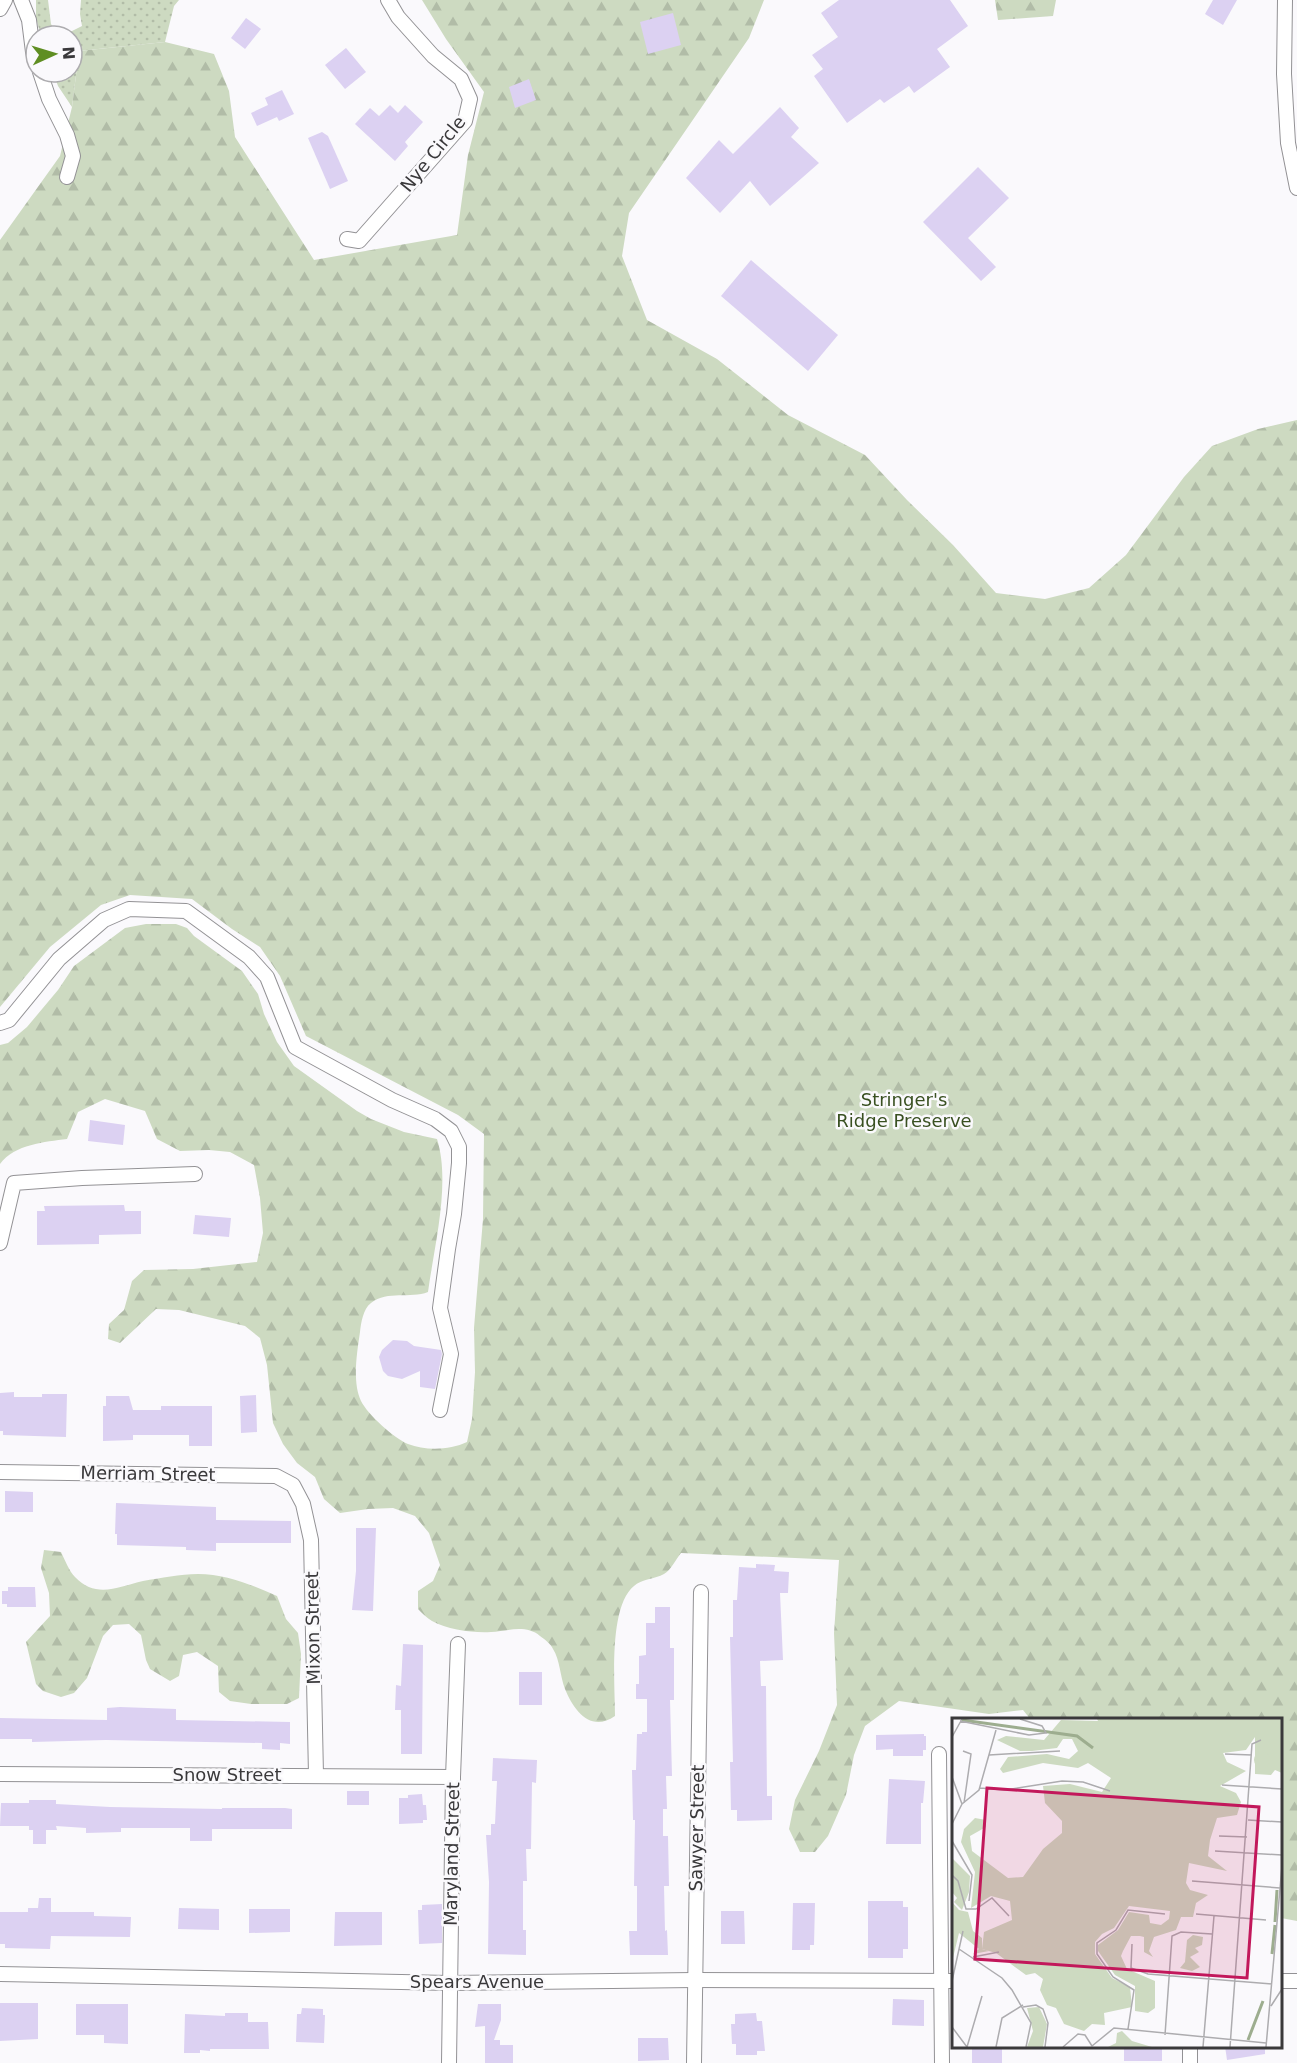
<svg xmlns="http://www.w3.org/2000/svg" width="1297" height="2063" font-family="'DejaVu Sans',sans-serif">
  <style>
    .grass { fill: url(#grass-dots) }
    .forest { fill: url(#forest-firs) }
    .building { fill: #dcd1f2 }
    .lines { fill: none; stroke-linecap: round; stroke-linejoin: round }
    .minor-casing { stroke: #939295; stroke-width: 16 }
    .minor { stroke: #fff; stroke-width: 14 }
    .labels { text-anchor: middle; stroke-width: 5; stroke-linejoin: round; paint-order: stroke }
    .street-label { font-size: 18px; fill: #3a393b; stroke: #faf9fc }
    .park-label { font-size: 18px; fill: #395021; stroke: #faf9fc }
    .inset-river { fill: none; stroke: #9dad8f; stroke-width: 3 }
    .inset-road { fill: none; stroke: #adacaf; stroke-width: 1.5 }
    .view { fill: #c2185b; fill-opacity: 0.15; stroke: #c2185b; stroke-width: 3 }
    .inset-edge { fill: none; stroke: #3a393b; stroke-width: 3 }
  </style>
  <defs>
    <pattern id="grass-dots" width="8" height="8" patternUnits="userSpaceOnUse" patternTransform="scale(1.5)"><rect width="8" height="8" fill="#cddac1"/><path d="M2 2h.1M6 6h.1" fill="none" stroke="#b1bca7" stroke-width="1.8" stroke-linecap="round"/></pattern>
    <pattern id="forest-firs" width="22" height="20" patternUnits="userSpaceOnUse" patternTransform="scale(1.5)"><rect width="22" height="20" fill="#cddac1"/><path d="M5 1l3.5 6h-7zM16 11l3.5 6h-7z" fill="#b1bca7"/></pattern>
  </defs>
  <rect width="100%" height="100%" fill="#faf9fc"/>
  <polygon class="grass" points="36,0 48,0 51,24 57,34 72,31 82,26 80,14 81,0 179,0 174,6 165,42 79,51 72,107 58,86 53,72 72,72 72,36 41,36 36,18"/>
  <g class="forest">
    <path d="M422,0H764L749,38L629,213L622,256L647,320L717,359L788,415L865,455L907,500L953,545L996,593L1045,599L1089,588L1126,555L1184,477L1212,446L1258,429L1297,420V1921L1281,1918L1280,1720H1031L1023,1710L989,1714L899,1701L865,1726L854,1755L846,1795L828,1836L815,1852H800L789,1829L795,1800L819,1751L837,1705L834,1633L839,1560L681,1553C676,1559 671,1570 664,1574C655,1579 641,1579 634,1586C608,1607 615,1685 615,1716C591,1733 574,1711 565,1689C560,1676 560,1660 553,1649C551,1644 544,1639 540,1636C526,1624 507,1631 491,1632C473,1633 448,1630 432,1621C427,1618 422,1613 418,1609V1591L433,1581L440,1565L429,1533L415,1516L393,1508L368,1509L340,1513L324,1499L315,1477L297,1463L283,1444L273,1423L267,1365L260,1338L245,1326L179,1310L156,1309L120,1343L108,1339L109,1324L124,1310L132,1281L144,1270L193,1269L257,1262L263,1233L260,1198L254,1165L230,1152L209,1150L180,1151L157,1139L145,1111L105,1099L78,1112L67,1139C45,1142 15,1144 0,1164V1045L8,1043L27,1027L58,990L74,966L125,928L146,924H176L187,928L194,936L242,971L258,994L264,1014L277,1042L294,1066L357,1111L371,1119L404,1132L437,1139C451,1183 434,1247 428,1292C410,1299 388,1290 371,1303C363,1309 361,1323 360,1332C357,1353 352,1382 361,1401C368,1415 394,1438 408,1444C426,1451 450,1450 467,1442L472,1419L475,1372L474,1328L483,1219L484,1134L458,1115L306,1036L280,976L260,947L232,929L192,899L130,895L101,905L50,947L0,1007V240L60,156L72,107L79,51L165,42L214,54L229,91L235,137L314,260L457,235L468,155L484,92L446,39Z"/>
    <polygon points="995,0 1056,0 1053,16 998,20"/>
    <path d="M44,1550L61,1552C65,1560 69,1571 75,1577C96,1599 118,1587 143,1581C161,1578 180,1574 198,1574C226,1574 252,1585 277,1596L286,1619L298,1633L301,1654L299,1698L287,1704H251L230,1701L219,1692L218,1666L197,1652L183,1655L179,1676L170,1681L150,1669L146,1660L141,1635L129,1624L113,1625L103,1636L87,1678L74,1693L61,1697L43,1691L36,1684L26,1642L50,1616L49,1593L41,1568Z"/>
  </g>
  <g class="building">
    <polygon points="839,0 950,0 968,26 937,49 950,67 914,93 909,86 884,103 880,99 847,123 814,76 823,69 812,55 838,37 821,13"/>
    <polygon points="1213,0 1237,0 1223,25 1205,14"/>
    <polygon points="673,13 681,45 648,54 640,22"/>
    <polygon points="246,18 261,29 245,49 231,38"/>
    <polygon points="346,48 366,72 345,89 325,65"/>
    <polygon points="529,79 536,100 515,108 509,87"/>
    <polygon points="282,90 294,114 279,121 277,117 257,126 251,113 268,105 265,98"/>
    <polygon points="390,105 398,113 405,105 423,122 405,142 408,146 395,161 355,124 370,108 379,116"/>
    <polygon points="780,107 799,128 791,137 819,163 770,206 750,181 720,213 686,178 719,140 733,154"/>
    <polygon points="322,132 328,136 348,181 330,189 308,138"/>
    <polygon points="978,167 1009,198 968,238 996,267 981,281 923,222"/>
    <polygon points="751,260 838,335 808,371 721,296"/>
    <polygon points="90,1120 125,1125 123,1145 88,1141"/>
    <polygon points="124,1205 125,1211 141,1211 141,1234 99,1235 99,1244 37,1245 37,1211 45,1211 44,1206"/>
    <polygon points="195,1215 231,1218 229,1237 193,1234"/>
    <polygon points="393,1340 407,1341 414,1346 441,1350 442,1354 435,1389 420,1387 420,1371 402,1379 388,1376 383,1371 379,1357 382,1350"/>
    <polygon points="14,1392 14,1397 42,1397 42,1394 67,1394 66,1437 3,1435 3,1431 0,1431 0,1393"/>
    <polygon points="256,1395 257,1432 241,1433 240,1396"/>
    <polygon points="106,1396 129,1396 133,1410 161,1410 161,1406 212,1406 212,1446 189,1446 189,1435 133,1435 133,1440 103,1441 103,1406 106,1406"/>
    <polygon points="5,1491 33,1492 33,1512 5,1512"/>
    <polygon points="116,1503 216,1507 216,1520 291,1521 291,1543 216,1543 216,1551 186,1550 186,1547 117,1545 117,1534 115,1534"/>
    <polygon points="356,1528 376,1528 373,1611 352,1610 356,1571"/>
    <polygon points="756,1564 775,1565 774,1571 789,1572 788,1593 780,1593 783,1660 760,1661 761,1686 766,1686 767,1796 772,1796 772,1820 737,1821 737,1810 731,1810 730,1762 733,1762 730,1637 733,1637 733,1600 737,1600 739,1567 756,1568"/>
    <polygon points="8,1587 35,1587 36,1607 7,1607 7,1604 2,1604 2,1591 8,1591"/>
    <polygon points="655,1607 670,1607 670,1648 674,1648 674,1700 670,1700 672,1776 666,1776 667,1809 663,1809 663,1836 668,1836 669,1886 664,1886 665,1931 667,1930 668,1955 630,1955 629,1931 637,1931 637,1886 634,1886 635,1820 633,1820 632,1770 636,1770 637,1734 642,1734 642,1732 647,1732 647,1699 636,1699 636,1684 639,1684 639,1656 646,1655 646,1623 655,1623"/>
    <polygon points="403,1644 423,1645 422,1754 401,1754 401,1710 395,1710 396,1685 401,1686"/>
    <rect x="519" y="1672" width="23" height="33"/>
    <polygon points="120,1707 176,1709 176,1720 290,1722 290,1744 280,1743 280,1750 262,1749 262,1743 106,1740 32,1742 32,1739 0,1739 0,1718 107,1720 107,1708"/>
    <polygon points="924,1734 924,1736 926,1736 926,1750 923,1750 923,1756 893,1756 893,1749 876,1750 876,1735"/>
    <polygon points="493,1758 537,1760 536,1783 532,1782 531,1849 526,1849 527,1881 523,1881 523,1930 526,1930 526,1955 488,1954 489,1882 486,1835 491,1835 491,1824 495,1824 497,1781 492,1781"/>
    <polygon points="889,1779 925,1781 923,1803 921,1803 921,1844 886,1844"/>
    <rect x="347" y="1791" width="22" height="14"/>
    <polygon points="422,1794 423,1805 426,1805 427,1820 423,1820 423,1823 399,1824 399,1798 408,1798 408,1795"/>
    <polygon points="29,1800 56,1800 56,1804 110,1807 222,1809 222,1808 285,1808 292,1809 292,1829 212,1829 212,1841 190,1841 190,1828 121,1828 121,1832 86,1833 86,1828 56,1826 57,1830 46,1830 46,1844 33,1844 33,1830 29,1830 29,1826 0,1826 1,1803 29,1803"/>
    <polygon points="39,1898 51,1898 51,1912 94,1912 94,1916 131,1917 130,1937 51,1936 50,1949 5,1948 5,1944 0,1944 0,1912 28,1912 28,1908 38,1908"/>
    <polygon points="868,1901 903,1901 903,1907 908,1907 908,1949 903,1949 903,1958 868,1958"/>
    <polygon points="793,1903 815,1903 814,1945 810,1945 810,1950 792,1950"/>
    <polygon points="442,1904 442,1943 419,1944 418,1910 422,1910 422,1905"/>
    <polygon points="179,1908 219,1909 219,1930 178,1929"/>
    <polygon points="249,1909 290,1909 290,1932 249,1933"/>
    <polygon points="721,1911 744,1911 745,1944 721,1944"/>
    <polygon points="335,1912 382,1912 382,1945 334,1946"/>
    <polygon points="893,1999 924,2000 924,2026 892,2025"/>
    <polygon points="0,2003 38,2003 38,2039 0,2041"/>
    <polygon points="76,2004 128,2004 128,2044 104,2043 104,2035 76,2035"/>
    <polygon points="478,2004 501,2004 501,2020 494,2040 500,2040 500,2045 513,2045 513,2063 485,2063 485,2026 475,2027"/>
    <polygon points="302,2008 323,2009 323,2015 325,2015 324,2043 296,2042 297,2014 301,2014"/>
    <polygon points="225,2013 248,2013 248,2022 268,2022 269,2049 210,2049 210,2051 200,2050 200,2053 184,2053 185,2014 225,2016"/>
    <polygon points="756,2013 757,2021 762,2021 765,2051 757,2051 757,2055 736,2055 736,2044 732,2044 731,2024 735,2024 735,2014"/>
    <polygon points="638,2038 668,2038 669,2060 638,2061"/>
    <rect x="972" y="2046" width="30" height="17"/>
    <rect x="1124" y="2046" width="38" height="15"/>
    <polygon points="1225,2046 1265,2046 1265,2054 1227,2060"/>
  </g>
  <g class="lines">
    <defs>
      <g id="minor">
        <polyline points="21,0 29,20 33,52 36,61"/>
        <polyline points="1285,0 1284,74 1288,143 1297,188"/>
        <polyline points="0,9 5,0"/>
        <polyline points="40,72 49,99 67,135 73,156 67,177"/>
        <polyline points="347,239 359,241 465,121 470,99 461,79 433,56 398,17 388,0"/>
        <polyline points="0,1023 9,1020 59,959 104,920 129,909 186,911 249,957 267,977 295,1047 392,1100 435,1119 451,1131 459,1147 459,1163 454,1214 448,1249 440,1308 451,1354 440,1410"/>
        <polyline points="0,1243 14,1183 82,1178 195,1174"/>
        <polyline points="0,1472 276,1476 293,1485 303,1504 311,1540 316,1775"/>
        <polyline points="939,1754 942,2063"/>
        <polyline points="0,1774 453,1777"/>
        <polyline points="0,1974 450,1983 694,1980 954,1981"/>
        <polyline points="1280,1981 1297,1981"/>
        <polyline points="1190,2046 1190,2063"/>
        <polyline points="449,2063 453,1777 458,1644"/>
        <polyline points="694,2063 701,1592"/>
      </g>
    </defs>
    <use href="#minor" class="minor-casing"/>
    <use href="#minor" class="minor"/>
  </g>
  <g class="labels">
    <g class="street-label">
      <text transform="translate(433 154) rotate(-51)" y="6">Nye Circle</text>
      <text transform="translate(148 1474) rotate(1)" y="6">Merriam Street</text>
      <text transform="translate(313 1628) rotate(-91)" y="6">Mixon Street</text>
      <text x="227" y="1781">Snow Street</text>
      <text transform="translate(697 1828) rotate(-89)" y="6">Sawyer Street</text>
      <text transform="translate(452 1854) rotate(-89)" y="6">Maryland Street</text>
      <text x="477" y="1988">Spears Avenue</text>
    </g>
    <g class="park-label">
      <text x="904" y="1106">Stringer's<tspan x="904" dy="21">Ridge Preserve</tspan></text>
    </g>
  </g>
  <g transform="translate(952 1718)">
    <rect width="330" height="330" fill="#faf9fc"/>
    <path d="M0,184L7,192L16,194L21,213L30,220V231L37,233L21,236L27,231L7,215L0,244Z" fill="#cddac1"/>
    <path d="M145,1H330V55L323,52L319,57L303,56V19L294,32L271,35L275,44L294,53L268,68L284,75L289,84L285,97L265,100L258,122L256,138L275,153L237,145L234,165L238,172L256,177L244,185L241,199H229L224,212L202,219L197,233L201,239L192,234V219L188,218H179L171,233L169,238L175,251L203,263V290L196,295L183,293V268L163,257L146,233V227L166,212L177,194L197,197L198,205L209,207L217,201L218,193L177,188L162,210L150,216L143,224V236L160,260L178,269L180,289L152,295L153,307L140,306L132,313L112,306L104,290L95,287L88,272L91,261L83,255L74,257L44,235L30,231L32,214L60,202L58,183L39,178L19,190L23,154L9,124L12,111L23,100L34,102V109L18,118L20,133L56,160L71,159L91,131L110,115V103L93,85L91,68L118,66L150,74L159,60L136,45L126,50L91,45L51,55L48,51L56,39L95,36L117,41L126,33L120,21H111L105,30L80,33H68L45,22L54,18L92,22L109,2L146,3ZM0,140L18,158L17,174L10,192L2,184L5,180L0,174ZM241,217L251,219L250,227L243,230L247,234L238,239L248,249L240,253L228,250L233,244L235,222ZM87,289L95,306L91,329H75L81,313L75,290ZM170,313L180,323L200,329H156L164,325L165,315Z" fill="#cddac1"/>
    <path d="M302 42a8 8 0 1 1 16 0a8 8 0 1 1-16 0Z" fill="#cddac1"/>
    <path class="inset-river" d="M10,2L125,18L141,30M323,204L325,172M320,236L323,207M296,322L311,283"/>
    <path class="inset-road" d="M8,3L77,17L94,15L90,8L68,1M0,19L10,1M11,33L19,36L12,85M273,36L300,37M37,37L108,33M0,59L10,86L0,106M270,67L330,71M28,70L53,72L110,63L131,64L158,73M10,86L27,72L44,12M296,102L330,104M267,118L295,119M0,123L20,157L17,183M263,133L330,137M0,157L6,163L14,191H24L40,180L57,198M240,163L328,170M244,196L314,202M180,226L179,250L196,256L320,266M7,231L50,260L60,272L79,305L74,329M21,239L47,234M0,263L11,213M319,288L330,271M71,289L84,287L91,291L96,305L93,329M0,309L15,329M176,311L182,272L161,259L145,236V225L164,212L176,192L213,196M213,317L220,218L229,214L260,216M140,328L162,310L314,325M15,329L30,278M44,329L50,300L71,287M111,329L126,316L133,317L140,328M251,329L262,198M278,329L300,26L309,22M314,329L330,148"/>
    <path class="view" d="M35,70L307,89L295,260L23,241Z"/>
    <rect width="330" height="330" class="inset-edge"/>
  </g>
  <g transform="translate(54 54) rotate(86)"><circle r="28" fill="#faf9fc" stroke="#adacaf" stroke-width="1.5"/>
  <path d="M0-4.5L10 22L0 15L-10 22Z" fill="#5f8e22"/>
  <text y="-9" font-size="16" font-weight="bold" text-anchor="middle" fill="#3a393b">N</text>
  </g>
</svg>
